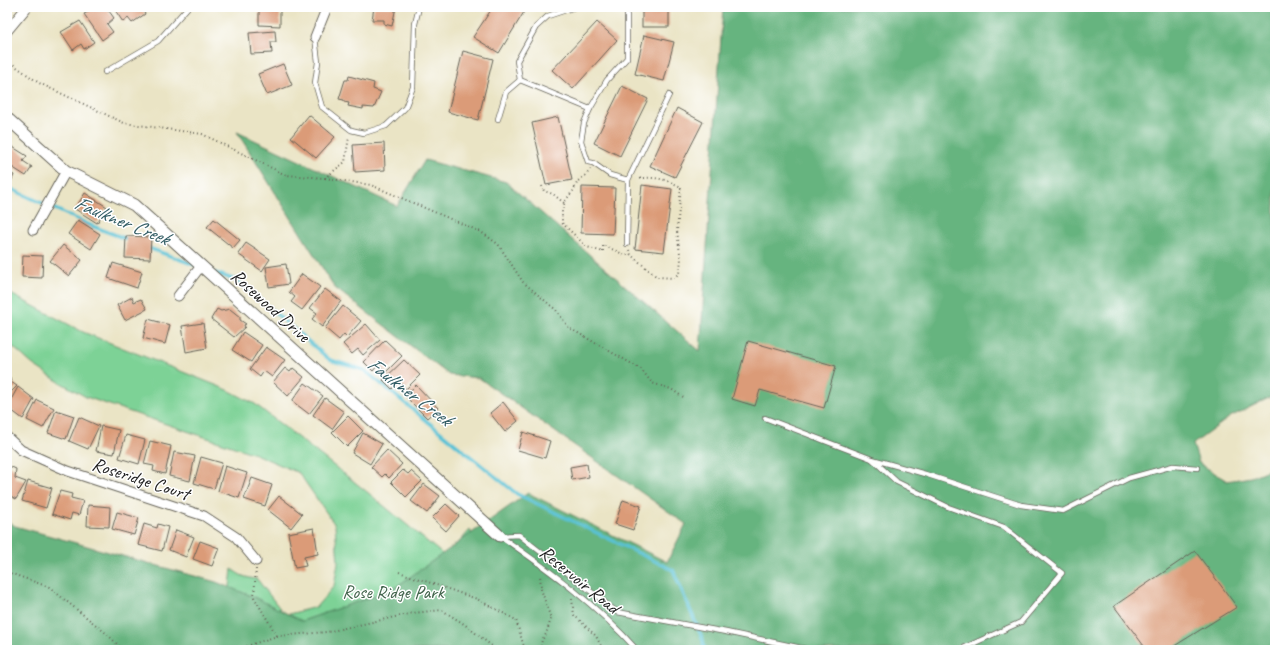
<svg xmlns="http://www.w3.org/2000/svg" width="1282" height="657" font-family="Caveat,sans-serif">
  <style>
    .green { fill: #7dd296; stroke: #4c7759 }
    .forest { fill: #66b47f; stroke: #41684e }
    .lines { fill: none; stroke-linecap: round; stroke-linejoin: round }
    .stream { stroke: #59c2d6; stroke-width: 3.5 }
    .building { fill: #db9b78 }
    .service-casing { stroke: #646257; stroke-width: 6 }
    .minor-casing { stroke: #646257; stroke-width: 11 }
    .tertiary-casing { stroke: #646257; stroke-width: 13 }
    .path { stroke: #646257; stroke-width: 2; stroke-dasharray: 1 3; stroke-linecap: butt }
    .service { stroke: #fff; stroke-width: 4.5 }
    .minor { stroke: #fff; stroke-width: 9 }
    .tertiary { stroke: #fff; stroke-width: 11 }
    .labels { text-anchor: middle; stroke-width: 3; stroke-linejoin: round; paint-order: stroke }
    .street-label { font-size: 19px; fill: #1c1c1c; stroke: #fff }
    .park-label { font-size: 19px; fill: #43654d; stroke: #fff }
    .water-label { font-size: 20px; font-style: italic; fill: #345e66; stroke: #fff }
  </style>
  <rect width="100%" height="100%" fill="#fff"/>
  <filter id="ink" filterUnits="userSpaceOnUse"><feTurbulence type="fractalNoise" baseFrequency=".025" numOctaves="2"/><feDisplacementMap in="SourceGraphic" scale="8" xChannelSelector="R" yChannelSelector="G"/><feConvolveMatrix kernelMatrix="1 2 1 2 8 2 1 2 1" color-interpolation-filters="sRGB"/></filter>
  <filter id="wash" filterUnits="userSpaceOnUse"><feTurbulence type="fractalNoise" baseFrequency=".012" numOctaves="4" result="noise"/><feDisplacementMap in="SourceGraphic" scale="16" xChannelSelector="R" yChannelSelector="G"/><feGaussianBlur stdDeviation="0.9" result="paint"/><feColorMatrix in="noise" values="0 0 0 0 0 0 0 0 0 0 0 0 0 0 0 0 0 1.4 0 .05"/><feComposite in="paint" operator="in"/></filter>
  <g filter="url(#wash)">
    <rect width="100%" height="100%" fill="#eae4c5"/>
    <path class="green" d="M7,292L83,332L228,390L255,404L366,491L446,557L470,530L473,537L501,650H7V538L227,611L232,569C240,576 247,578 257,579L285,615L316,607L334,586L338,562L335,525L299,473L255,454L86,397L56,380L32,364L13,347L7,352Z"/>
    <polygon class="forest" points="723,7 1275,7 1275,395 1230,417 1193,444 1199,463 1227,481 1251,477 1275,467 1275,650 7,650 7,521 15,526 216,582 254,597 302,621 393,589 528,493 667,562 686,524 479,378 449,375 335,288 237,132 397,206 425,160 506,182 700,351"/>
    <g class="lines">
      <g class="stream">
        <polyline points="7,187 92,226 129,240"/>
        <polyline points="146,247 195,265"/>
        <polyline points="215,273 238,281 330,360 364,370 517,494 673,570 703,640 704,650"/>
      </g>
    </g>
    <g id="blocks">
      <g class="building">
        <polygon points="85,7 106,7 114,18 107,24 113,32 102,40 84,14 88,12"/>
        <polygon points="113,7 141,7 145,14 132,23 128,18 123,22"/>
        <polygon points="259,7 280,7 280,26 259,25"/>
        <polygon points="374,7 396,7 392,26 384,24 384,20 372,20"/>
        <polygon points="493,7 527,7 499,53 473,37"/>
        <rect x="642" y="7" width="27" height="20"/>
        <polygon points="80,21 94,42 84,49 81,44 73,50 61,32"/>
        <polygon points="597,22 617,40 573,89 552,70"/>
        <polygon points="275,31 276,42 271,42 272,53 251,54 249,33"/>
        <polygon points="644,35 674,42 664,81 635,74"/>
        <polygon points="463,51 493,59 478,120 448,112"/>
        <polygon points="283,64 292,85 267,95 258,74"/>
        <polygon points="349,76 374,83 373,89 381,92 374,108 363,107 363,109 348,106 349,103 344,102 344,100 339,99 345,80 348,80"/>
        <polygon points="622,86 648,99 620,156 594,143"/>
        <polygon points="677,108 703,122 675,177 650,166"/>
        <polygon points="309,115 335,137 316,158 291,137"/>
        <polygon points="558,117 572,180 546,185 532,123"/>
        <polygon points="384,143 385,170 355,172 353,145"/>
        <polygon points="8,144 27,156 23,161 32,167 26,176 7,164"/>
        <polygon points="7,172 14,175 7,191"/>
        <polygon points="642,185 672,189 664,252 635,249"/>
        <polygon points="582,187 615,188 613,234 581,233"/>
        <polygon points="85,193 107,207 97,223 75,209"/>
        <polygon points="214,219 240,240 233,248 207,227"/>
        <polygon points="78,220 100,234 91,249 68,234"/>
        <polygon points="126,236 151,237 150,259 125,258"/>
        <polygon points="246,243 270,259 262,271 238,254"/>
        <polygon points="63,245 82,260 69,276 50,261"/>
        <polygon points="23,255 43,256 42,278 22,277"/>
        <polygon points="113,263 142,272 137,288 108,278"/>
        <polygon points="286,264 289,284 269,287 266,267"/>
        <polygon points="302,274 320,287 302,310 291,302 295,297 289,292"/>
        <polygon points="325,289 341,301 322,327 312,319 317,313 310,308"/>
        <polygon points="132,297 134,302 141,299 147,309 125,320 117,305"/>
        <polygon points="343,306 361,321 347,337 344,334 339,340 325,328"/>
        <polygon points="217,309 221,311 230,309 240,317 240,320 246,324 244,325 245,327 234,337 211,319"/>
        <polygon points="148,319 170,325 165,344 143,338"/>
        <polygon points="203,323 207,348 186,352 182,326"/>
        <polygon points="366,324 380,340 363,355 358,349 352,354 343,344"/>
        <polygon points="243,332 262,345 251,362 232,350"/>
        <polygon points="385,340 402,356 386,372 378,365 373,371 364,362"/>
        <polygon points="748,341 836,366 824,408 760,390 755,406 732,399"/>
        <polygon points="266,347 285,360 272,377 264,371 260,377 250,369"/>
        <polygon points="404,360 420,375 406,389 399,382 392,389 383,380"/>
        <polygon points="285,368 290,372 293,368 304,377 288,396 273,382"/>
        <polygon points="7,375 10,377 11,382 17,386 8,395 10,396 7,399"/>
        <polygon points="305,383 323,396 309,414 292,401"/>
        <polygon points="416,385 438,408 427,418 405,396"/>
        <polygon points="18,387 34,399 23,419 7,407"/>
        <polygon points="325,398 344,412 332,429 313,415"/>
        <polygon points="37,400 54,408 43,428 27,420"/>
        <polygon points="503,402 518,421 505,432 490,413"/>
        <polygon points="56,410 74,416 66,439 48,433"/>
        <polygon points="348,416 363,431 347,447 332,432"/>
        <polygon points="79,417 99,426 88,449 69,441"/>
        <polygon points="101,426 119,430 114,454 96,451"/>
        <polygon points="523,432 550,441 545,458 518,450"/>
        <polygon points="363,433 382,444 370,464 352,453"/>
        <polygon points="126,435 145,440 139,464 119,458"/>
        <polygon points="150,441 171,446 165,474 153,471 154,466 144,464"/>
        <polygon points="387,450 402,464 389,478 385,474 382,477 371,467"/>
        <polygon points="174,452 195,456 190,481 169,476"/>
        <polygon points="201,457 222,463 214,489 194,483"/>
        <polygon points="587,464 589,477 572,480 570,467"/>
        <polygon points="7,465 16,469 15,478 26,482 16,499 7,494"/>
        <polygon points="225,466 247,473 239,498 218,491"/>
        <polygon points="403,470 408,474 411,471 422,481 406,497 391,482"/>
        <polygon points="252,478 272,485 265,506 244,499"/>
        <polygon points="28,481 52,488 46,508 22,501"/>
        <polygon points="424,484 440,496 427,513 411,501"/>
        <polygon points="60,491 72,494 71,498 83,501 79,515 72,513 70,520 52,514"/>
        <polygon points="279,496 302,514 291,528 268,510"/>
        <polygon points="623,500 641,506 633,530 615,524"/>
        <polygon points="446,504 459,516 446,531 432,518"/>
        <polygon points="88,505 110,507 109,527 87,526"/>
        <polygon points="117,512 139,518 134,535 112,529"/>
        <polygon points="144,524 157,528 158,524 168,527 162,551 138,545"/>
        <polygon points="314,528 318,554 304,557 306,566 295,568 288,533"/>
        <polygon points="176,530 194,537 186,557 169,550"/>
        <polygon points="200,541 219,548 212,566 193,559"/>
        <polygon points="1195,551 1237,607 1168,650 1147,650 1114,606"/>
      </g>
    </g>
  </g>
  <g filter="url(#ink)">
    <use href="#blocks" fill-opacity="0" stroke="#646257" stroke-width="1"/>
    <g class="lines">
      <defs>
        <g id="service">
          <polyline points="575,7 548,16 536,27 517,61 520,80 590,109"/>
          <polyline points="627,7 627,58 607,80 590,109 584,123 581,141 588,162 593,163 610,175 628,180"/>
          <polyline points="315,37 318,62 315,83 322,107 351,130 364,133 386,126 405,108 413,87 415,24 419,7"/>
          <polyline points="105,72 158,41 188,7"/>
          <polyline points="498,119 506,92 520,80"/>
          <polyline points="627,244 628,180 669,95"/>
          <polyline points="765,418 872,459"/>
          <polyline points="500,536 519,535 617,612 726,632 811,650"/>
          <path d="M500,536C549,570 597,605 637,650"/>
          <polyline points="959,650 1021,622 1062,573 1004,527 948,507 897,482 872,459 925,474 1021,505 1063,511 1129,478 1173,466 1198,468"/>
        </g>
        <g id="minor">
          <polyline points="7,31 27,7"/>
          <polyline points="315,37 327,7"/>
          <polyline points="33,230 66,171"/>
          <polyline points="178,296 201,266"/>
          <polyline points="7,437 21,450 68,471 204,516 236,537 256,561"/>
        </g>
        <polyline id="tertiary" points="7,118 66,171 134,205 500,536"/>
      </defs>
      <use href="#service" class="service-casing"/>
      <use href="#minor" class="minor-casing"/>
      <use href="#tertiary" class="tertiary-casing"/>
      <g class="path">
        <polyline points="7,60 39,83 124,123 202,134 286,175 325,178 345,162 349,137"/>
        <polyline points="590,169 587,174 578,181 573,191 565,201 562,211 562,223 587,247 603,252 603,245 625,255 631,255"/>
        <polyline points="325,178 371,185 481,232 498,244 523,282 556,310 569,328 641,369 652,383 671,389 683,397"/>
        <polyline points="542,186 544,191 553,194 564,203"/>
        <path d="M629,250L631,255L657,277L674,278L679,273L681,261L677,231L681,187C666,179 654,176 637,179"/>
        <polyline points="256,569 254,597 277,636"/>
        <polyline points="7,572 49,587 107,634 123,650"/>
        <polyline points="399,572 477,599 516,620 524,647 530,650"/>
        <polyline points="572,599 574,615 596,636 603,650"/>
        <polyline points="235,650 277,636 327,632 413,613 442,610 464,624 497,650"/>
        <polyline points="540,650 542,640 546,634 551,619 541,589 540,574"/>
      </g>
      <use href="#service" class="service"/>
      <use href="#minor" class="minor"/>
      <use href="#tertiary" class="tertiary"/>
    </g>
  </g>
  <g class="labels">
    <g class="street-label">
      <text transform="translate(271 305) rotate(42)" y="7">Rosewood Drive</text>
      <text transform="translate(141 478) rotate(18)" y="7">Roseridge Court</text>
      <text transform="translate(580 579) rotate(39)" y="7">Reservoir Road</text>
    </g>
    <g class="park-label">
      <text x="393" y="598">Rose Ridge Park</text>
    </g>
    <g class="water-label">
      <text transform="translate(122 220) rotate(22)" y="7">Faulkner Creek</text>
      <text transform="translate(410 391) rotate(37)" y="7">Faulkner Creek</text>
    </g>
  </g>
  <rect width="1282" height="657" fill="none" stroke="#fff" stroke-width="24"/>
</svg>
